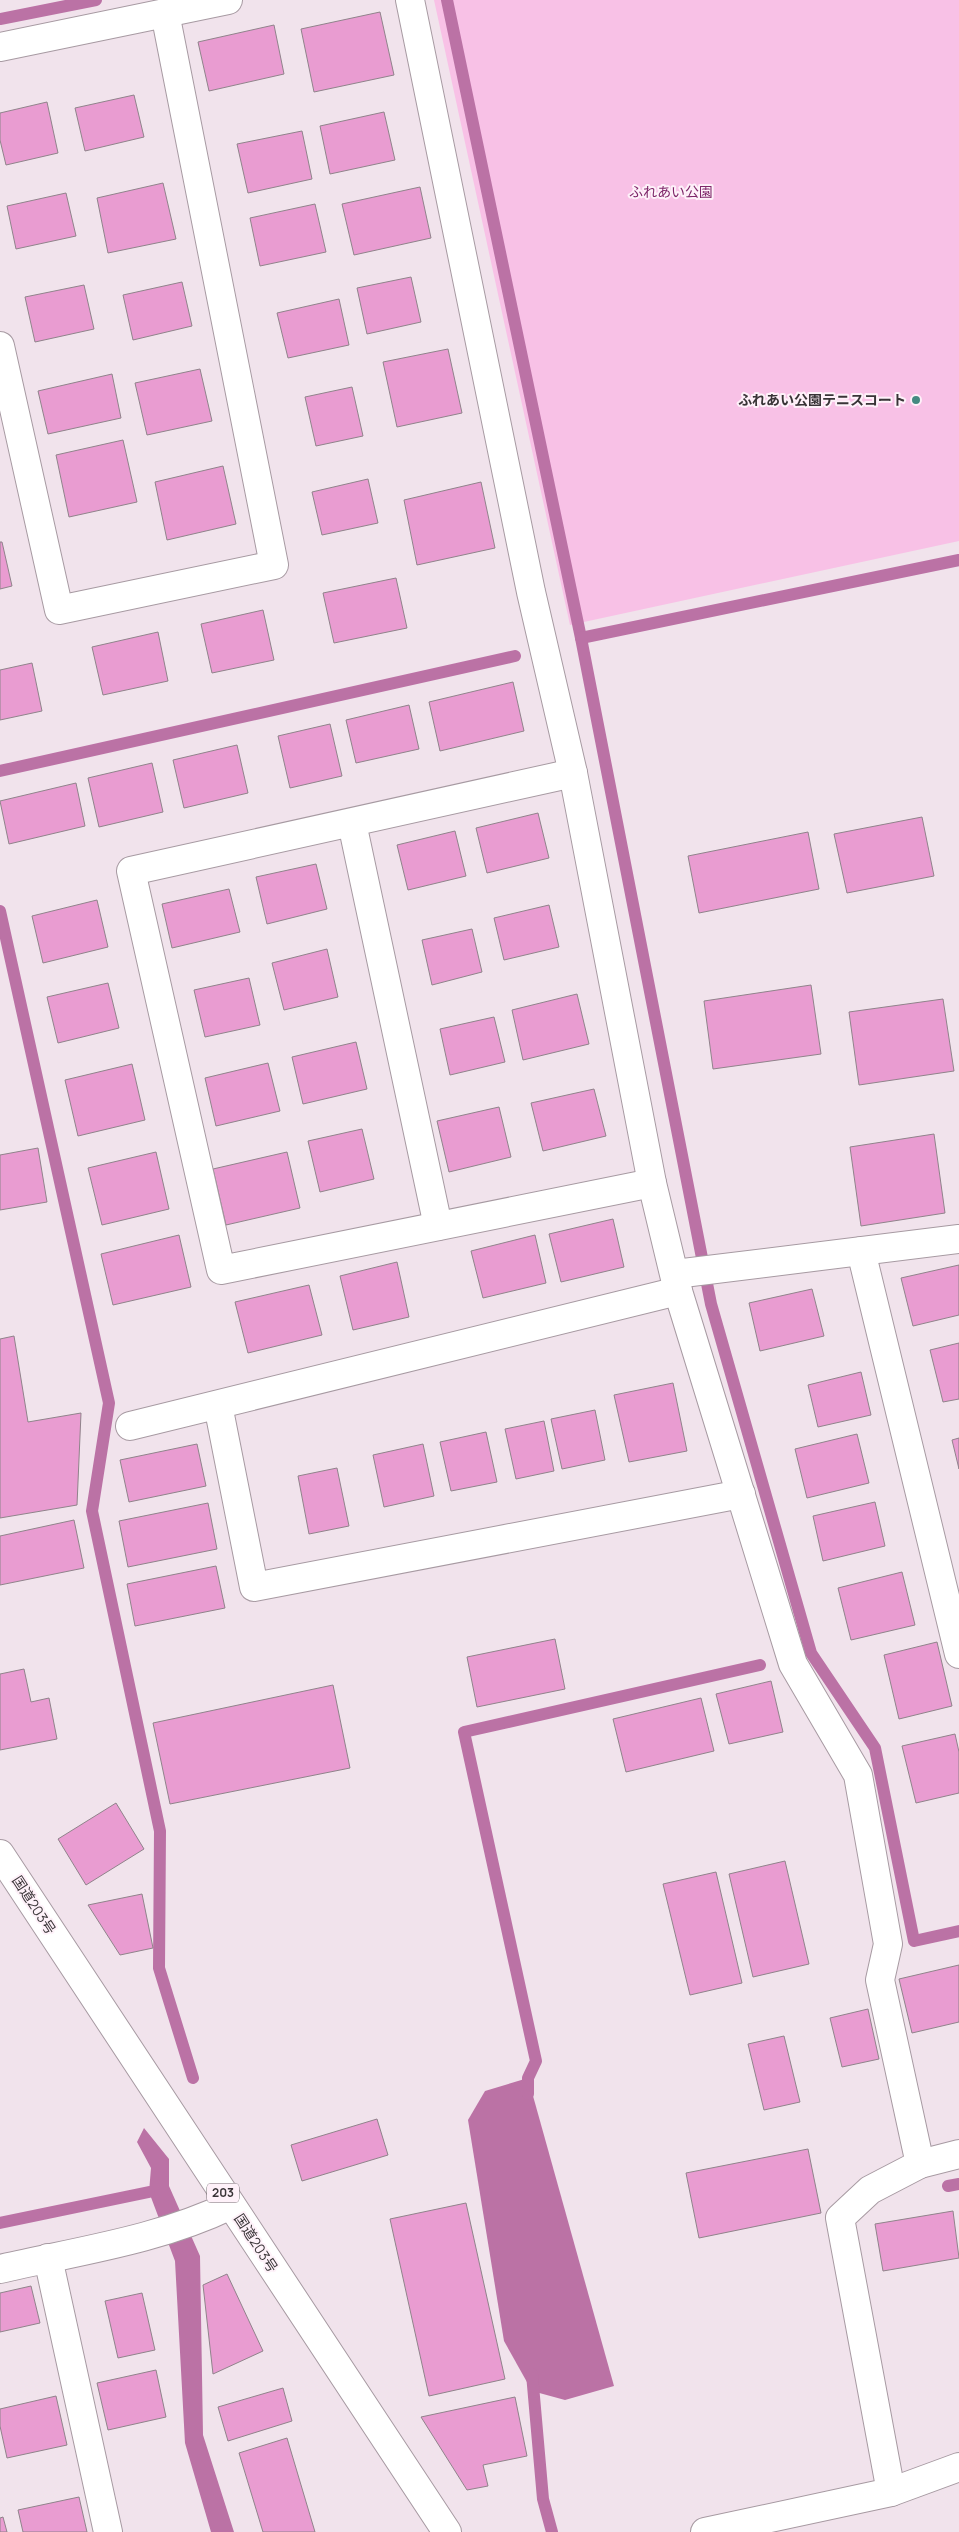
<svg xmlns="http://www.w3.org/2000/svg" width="959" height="2532" font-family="Manrope,'Noto Sans JP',sans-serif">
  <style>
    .green { fill: #f8c1e6 }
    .water { fill: #bb72a5 }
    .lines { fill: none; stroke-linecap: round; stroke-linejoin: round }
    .stream { stroke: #bb72a5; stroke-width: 12 }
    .building { fill: #e99cd1; stroke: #90838b }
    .minor-casing { stroke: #a79aa2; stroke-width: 30 }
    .highway-casing { stroke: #a79aa2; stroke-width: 30 }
    .minor { stroke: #fff; stroke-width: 28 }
    .highway { stroke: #fff; stroke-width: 28 }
    .poi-dot { fill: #458a81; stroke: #fef1f9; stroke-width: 2 }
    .labels { text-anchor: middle; stroke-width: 4; stroke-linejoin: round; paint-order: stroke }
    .shield { fill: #fef1f9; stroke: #746d71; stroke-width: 1 }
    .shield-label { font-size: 12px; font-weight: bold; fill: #393437 }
    .park-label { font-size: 14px; fill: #7e2669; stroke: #fef1f9 }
    .poi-label { font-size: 14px; font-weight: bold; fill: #393437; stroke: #fef1f9; text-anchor: end }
    .street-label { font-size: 14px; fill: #393437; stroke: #fef1f9 }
  </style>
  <rect width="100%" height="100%" fill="#f1e3ec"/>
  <polygon class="green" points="434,0 959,0 959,541 570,625"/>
  <g class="water">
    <polygon points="528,2078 614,2386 565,2400 532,2391 504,2341 468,2120 485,2091"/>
    <polygon points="144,2128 169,2159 169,2186 200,2256 203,2435 234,2532 211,2532 185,2443 175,2261 149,2192 151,2168 137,2142"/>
  </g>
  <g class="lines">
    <g class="stream">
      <polyline points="447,0 581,638 711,1304 811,1653 875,1748 914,1941 959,1931"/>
      <polyline points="0,19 96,0"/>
      <polyline points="581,638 959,560"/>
      <polyline points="0,771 515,656"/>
      <polyline points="0,911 109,1403 92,1511 160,1831 159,1968 193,2078"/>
      <polyline points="528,2094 528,2078 536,2061 464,1732 760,1665"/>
      <polyline points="948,2186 959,2184"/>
      <polyline points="0,2223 149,2192"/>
      <polyline points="532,2374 543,2499 552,2532"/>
    </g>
  </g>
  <g class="building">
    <polygon points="380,12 394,75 314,92 301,29"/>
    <polygon points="274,25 284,74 209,91 198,42"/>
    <polygon points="134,95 144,137 85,151 75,108"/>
    <polygon points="47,102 58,153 6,165 0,140 0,113"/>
    <polygon points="384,112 395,160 330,174 320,126"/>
    <polygon points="302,131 312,179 248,193 237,144"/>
    <polygon points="163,183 176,239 108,253 97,198"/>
    <polygon points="420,187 431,238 354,255 342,204"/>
    <polygon points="66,193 76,236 16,249 7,206"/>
    <polygon points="315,204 326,252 260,266 250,218"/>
    <polygon points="411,277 421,322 367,334 357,288"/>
    <polygon points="182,282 192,326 133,340 123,295"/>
    <polygon points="84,285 94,329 35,342 25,297"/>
    <polygon points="339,299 349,345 288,358 277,313"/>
    <polygon points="448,349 462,413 397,427 383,362"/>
    <polygon points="200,369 212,421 147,435 135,383"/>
    <polygon points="112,374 121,418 48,434 38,391"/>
    <polygon points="352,387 363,436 316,446 305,397"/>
    <polygon points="123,440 137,502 69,517 56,455"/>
    <polygon points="223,466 236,524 167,540 155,482"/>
    <polygon points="368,479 378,523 322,535 312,492"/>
    <polygon points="481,482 495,548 417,565 404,500"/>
    <polygon points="0,542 2,542 12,586 0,589"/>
    <polygon points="396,578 407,628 334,643 323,593"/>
    <polygon points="263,610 274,660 212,673 201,624"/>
    <polygon points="158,632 168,681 103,695 92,647"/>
    <polygon points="32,663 42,711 0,720 0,670"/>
    <polygon points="513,682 524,731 440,751 429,702"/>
    <polygon points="409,705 419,749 356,763 346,720"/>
    <polygon points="330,724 342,776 290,788 278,736"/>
    <polygon points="237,745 248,793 184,808 173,760"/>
    <polygon points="152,763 163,812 99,827 88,778"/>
    <polygon points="76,783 85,826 9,844 0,801"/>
    <polygon points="538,813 549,858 487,873 476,828"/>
    <polygon points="922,817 934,876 847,893 834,834"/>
    <polygon points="455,831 466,876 408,890 397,845"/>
    <polygon points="808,832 819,889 699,913 688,856"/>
    <polygon points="316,864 327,909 267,924 256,877"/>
    <polygon points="229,889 240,932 172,948 162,904"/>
    <polygon points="97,900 108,947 43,963 32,916"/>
    <polygon points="549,905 559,947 504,960 494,918"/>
    <polygon points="472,929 482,972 432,985 422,940"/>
    <polygon points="327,949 338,997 284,1010 272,963"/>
    <polygon points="249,978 260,1025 205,1037 194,990"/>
    <polygon points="108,983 119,1028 58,1043 47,997"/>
    <polygon points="811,985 821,1054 713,1069 704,1001"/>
    <polygon points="577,994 589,1044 523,1060 512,1010"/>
    <polygon points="943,999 954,1071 859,1085 849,1012"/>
    <polygon points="494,1017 505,1062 450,1075 440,1029"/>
    <polygon points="356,1042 367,1089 303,1104 292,1057"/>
    <polygon points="268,1063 280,1111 216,1126 205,1078"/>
    <polygon points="132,1064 145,1120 78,1136 65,1080"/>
    <polygon points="594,1089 606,1136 543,1151 531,1103"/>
    <polygon points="499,1107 511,1157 449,1172 437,1121"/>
    <polygon points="362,1129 374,1179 320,1192 308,1141"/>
    <polygon points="934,1134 945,1213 861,1226 850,1147"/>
    <polygon points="38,1148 47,1202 0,1210 0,1155"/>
    <polygon points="156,1152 169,1209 102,1225 88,1168"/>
    <polygon points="287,1152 300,1208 226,1225 213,1169"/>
    <polygon points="613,1219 624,1267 561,1282 549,1234"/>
    <polygon points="179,1235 191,1287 113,1305 101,1254"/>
    <polygon points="535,1235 546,1283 483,1298 471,1251"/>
    <polygon points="397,1262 409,1317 353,1330 340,1276"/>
    <polygon points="959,1265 959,1315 913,1326 901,1278"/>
    <polygon points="309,1285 322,1335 248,1353 235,1302"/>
    <polygon points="812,1289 824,1336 760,1351 749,1303"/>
    <polygon points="14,1336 28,1422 81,1413 77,1505 0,1518 0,1339"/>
    <polygon points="959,1343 959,1399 943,1402 930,1350"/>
    <polygon points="861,1372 871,1415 818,1427 808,1385"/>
    <polygon points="673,1383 687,1451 629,1462 614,1395"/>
    <polygon points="595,1410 605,1460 562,1469 551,1419"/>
    <polygon points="544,1421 554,1471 516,1479 505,1429"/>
    <polygon points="486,1432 497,1482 451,1491 440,1442"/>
    <polygon points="857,1434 869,1483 807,1498 795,1449"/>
    <polygon points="959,1438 959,1469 952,1440"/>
    <polygon points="197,1444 206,1486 129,1502 120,1460"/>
    <polygon points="423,1444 434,1496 384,1507 373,1455"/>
    <polygon points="337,1468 349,1526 309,1534 298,1476"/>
    <polygon points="875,1502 885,1546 823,1561 813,1516"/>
    <polygon points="208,1503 217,1549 128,1567 119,1521"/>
    <polygon points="74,1520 84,1568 0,1585 0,1536"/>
    <polygon points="216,1566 225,1608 135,1626 127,1584"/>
    <polygon points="902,1572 915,1625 851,1640 838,1588"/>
    <polygon points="555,1639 565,1689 477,1707 467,1657"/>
    <polygon points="937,1642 952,1706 899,1719 884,1655"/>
    <polygon points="24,1669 31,1702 49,1698 57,1739 0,1750 0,1674"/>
    <polygon points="771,1681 783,1732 729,1744 716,1694"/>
    <polygon points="333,1685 350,1768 170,1804 153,1723"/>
    <polygon points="701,1698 714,1751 626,1772 613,1719"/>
    <polygon points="955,1734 959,1752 959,1793 916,1803 902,1746"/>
    <polygon points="116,1803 144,1849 86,1885 58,1839"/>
    <polygon points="785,1861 809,1964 753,1977 729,1874"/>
    <polygon points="716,1872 742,1983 690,1995 663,1884"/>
    <polygon points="142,1894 153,1948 120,1955 88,1905"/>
    <polygon points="959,1965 959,2022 912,2033 899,1979"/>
    <polygon points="868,2009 879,2059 842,2067 830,2018"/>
    <polygon points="784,2036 800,2102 764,2110 748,2044"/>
    <polygon points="377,2119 388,2155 302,2181 291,2145"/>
    <polygon points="808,2149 821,2213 699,2238 686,2173"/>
    <polygon points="466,2203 505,2379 429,2396 390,2219"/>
    <polygon points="953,2211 959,2258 883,2271 875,2224"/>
    <polygon points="227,2274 263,2351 213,2374 203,2285"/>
    <polygon points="31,2286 40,2323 0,2332 0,2293"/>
    <polygon points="142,2293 155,2350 118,2358 105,2301"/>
    <polygon points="156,2370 166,2417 108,2430 97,2383"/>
    <polygon points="283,2388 292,2421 228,2441 218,2407"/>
    <polygon points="56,2396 67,2445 7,2458 0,2426 0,2409"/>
    <polygon points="515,2397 527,2456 483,2465 488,2486 467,2490 421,2417"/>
    <polygon points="287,2438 315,2532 263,2532 239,2453"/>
    <polygon points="79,2497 87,2532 23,2532 18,2510"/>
    <polygon points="3,2517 7,2532 0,2532 0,2518"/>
  </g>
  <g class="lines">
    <defs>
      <g id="minor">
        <polyline points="410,0 531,592 573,773 652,1183 678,1291 793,1664 858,1775 888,1944 880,1980 920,2164 870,2190 840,2218 891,2492"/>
        <polyline points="0,47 228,0"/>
        <polyline points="0,346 59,610 274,565 165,13"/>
        <polyline points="573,773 131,871 221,1270 652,1183"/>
        <polyline points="352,823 438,1226"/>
        <polyline points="861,1251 959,1654"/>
        <polyline points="675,1274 959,1239"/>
        <polyline points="218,1405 254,1587 741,1494"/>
        <polyline points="130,1426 678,1291"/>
        <polyline points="920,2164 959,2154"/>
        <polyline points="48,2258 108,2532"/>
        <path d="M0,2269C78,2251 159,2240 231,2205"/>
        <polyline points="705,2532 891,2492 959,2467"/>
      </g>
      <polyline id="highway" points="0,1854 447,2532"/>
    </defs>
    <use href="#minor" class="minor-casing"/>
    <use href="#highway" class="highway-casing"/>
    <use href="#minor" class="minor"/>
    <use href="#highway" class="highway"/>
  </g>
  <circle class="poi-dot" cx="916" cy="400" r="5"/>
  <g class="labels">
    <rect class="shield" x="207" y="2183.5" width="32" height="19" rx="4"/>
    <g class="shield-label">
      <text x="223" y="2197">203</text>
    </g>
    <g class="park-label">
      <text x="671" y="197">ふれあい公園</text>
    </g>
    <g class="poi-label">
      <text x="906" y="405">ふれあい公園テニスコート</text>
    </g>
    <g class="street-label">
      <text transform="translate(34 1905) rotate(57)" y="5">国道203号</text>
      <text transform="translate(256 2243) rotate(57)" y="5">国道203号</text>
    </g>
  </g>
</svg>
